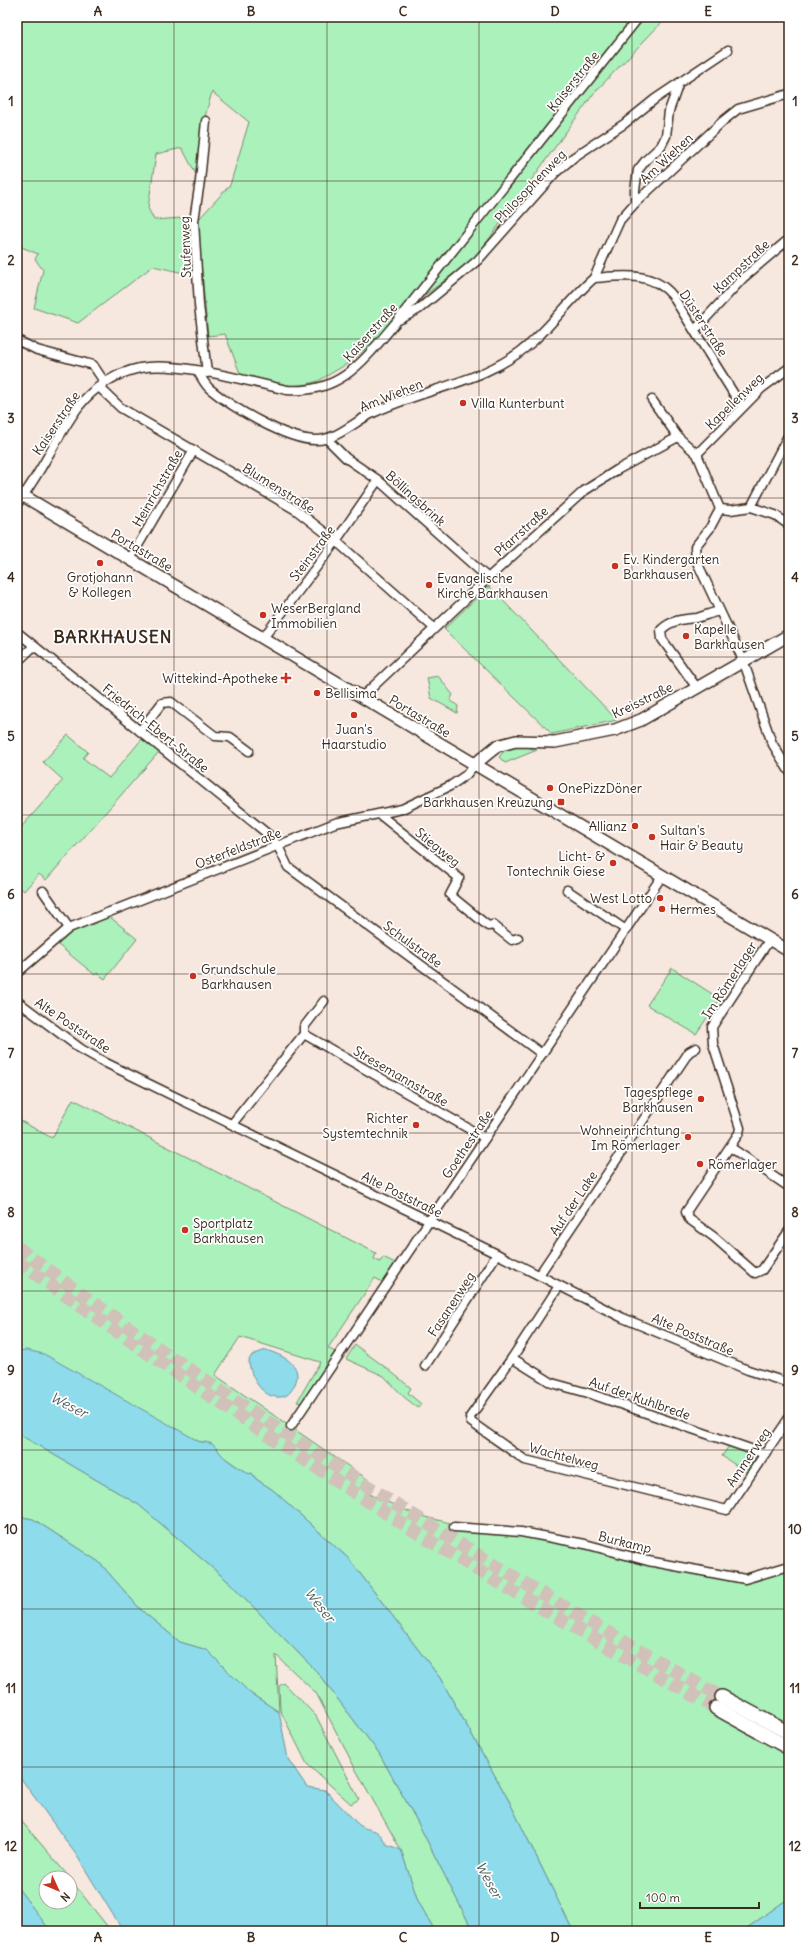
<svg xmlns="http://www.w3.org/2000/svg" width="806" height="1948" font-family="Delius,sans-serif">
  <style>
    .green { fill: #abf1bc; stroke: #738e6d }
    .water { fill: #8ddbeb; stroke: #6c9499 }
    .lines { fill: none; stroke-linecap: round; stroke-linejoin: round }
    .trunk-tunnel { stroke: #d1c1b8; stroke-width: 13; stroke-dasharray: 13 6; stroke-linecap: butt }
    .minor-casing { stroke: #3b2a1e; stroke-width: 11 }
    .secondary-casing { stroke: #3b2a1e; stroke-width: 14 }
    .trunk-casing { stroke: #3b2a1e; stroke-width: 16 }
    .minor { stroke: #fff; stroke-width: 8 }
    .secondary { stroke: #fff; stroke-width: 11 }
    .trunk { stroke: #fff; stroke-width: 13 }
    .grid { fill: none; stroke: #3b2a1e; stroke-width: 1; stroke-opacity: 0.55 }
    .poi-dot { fill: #c8321e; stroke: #fff; stroke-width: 1.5 }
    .labels { text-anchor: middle; stroke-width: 3.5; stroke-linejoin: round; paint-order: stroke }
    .street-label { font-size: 13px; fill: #3b2a1e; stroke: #fff }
    .poi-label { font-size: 13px; fill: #3b2a1e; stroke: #fff; text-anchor: start }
    .water-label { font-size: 14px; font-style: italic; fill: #545f5c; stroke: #fff }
    .district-label { font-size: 17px; font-weight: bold; letter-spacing: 1px; fill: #3b2a1e; stroke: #fff }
    .neatline { fill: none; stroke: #3b2a1e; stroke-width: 1.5 }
    .grid-label { font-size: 13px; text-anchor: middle; font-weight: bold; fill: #3b2a1e }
  </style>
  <rect width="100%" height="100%" fill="#f6e7df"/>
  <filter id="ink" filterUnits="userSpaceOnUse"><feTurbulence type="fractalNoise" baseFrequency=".025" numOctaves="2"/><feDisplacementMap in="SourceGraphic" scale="8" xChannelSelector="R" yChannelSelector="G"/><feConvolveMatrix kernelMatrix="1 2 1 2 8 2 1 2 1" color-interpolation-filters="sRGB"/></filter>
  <g filter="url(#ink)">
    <g class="green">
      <polygon points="17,17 667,17 594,93 476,257 394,318 378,337 352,361 318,381 297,387 241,376 225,334 208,336 197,221 230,185 249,122 212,92 204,120 198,178 182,148 156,154 148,208 154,220 182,218 189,226 193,275 153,266 78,323 34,308 43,270 35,259 38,254 17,245"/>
      <polygon points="489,586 617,720 552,734 444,629"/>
      <polygon points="438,676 453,695 450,700 458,706 457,713 431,698 427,678"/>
      <polygon points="68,735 88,752 83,758 109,778 142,739 159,752 46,880 39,874 24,891 17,885 17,873 20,871 17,868 17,832 63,780 43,762"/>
      <polygon points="517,746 524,746 537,750 505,763 499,757 504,751"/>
      <polygon points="110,917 137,939 105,979 97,973 95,975 57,944 70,933"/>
      <polygon points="672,968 720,999 696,1034 647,1005"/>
      <path d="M73,1099L376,1253L374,1259L380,1262L383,1257L395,1263L382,1282L375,1278L328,1348L335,1352L301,1403L297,1402L320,1362L240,1337L215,1375L373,1483L367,1493L417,1515L454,1524L521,1530L741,1578L789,1562V1898L743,1931H573L508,1799L440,1678L349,1559L273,1490L256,1479L252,1473L249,1474C241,1469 233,1464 225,1458C215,1450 217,1442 200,1442L18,1352L20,1344L17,1343V1119L52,1138Z"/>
      <polygon points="355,1345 389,1370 411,1388 408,1393 421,1404 418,1408 404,1397 384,1376 346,1359"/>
      <polygon points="17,1433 139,1505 230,1583 317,1672 379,1753 417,1821 473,1931 435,1931 418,1901 401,1850 356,1770 316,1693 276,1655 279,1712 250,1693 207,1650 180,1642 141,1610 99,1562 33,1519 17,1516"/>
      <polygon points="729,1446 754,1455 755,1459 746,1472 722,1456"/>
      <polygon points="284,1683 316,1716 359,1799 351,1804 307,1764 280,1710 279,1686"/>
      <polygon points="17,1816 70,1878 46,1878 46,1902 70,1902 70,1879 111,1931 50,1931 17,1887"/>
    </g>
    <g class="water">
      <path d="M17,1343L20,1344L18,1351L26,1350L44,1354L200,1442C217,1442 215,1449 225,1458C232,1464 241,1469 249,1474L252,1473L256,1479L273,1490L349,1559L440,1678L508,1799L573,1931H473L417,1821L379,1753L317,1672L230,1583L139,1505L17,1433Z"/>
      <path d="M266,1350C281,1355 304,1364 295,1384C293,1388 290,1394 285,1396C265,1403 249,1377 249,1360L252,1355Z"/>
      <path d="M17,1516L33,1519L99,1562L141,1610L180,1642L207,1650L250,1693L279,1712L288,1759L307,1787L325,1790L358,1824C371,1834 376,1824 386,1844L401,1850L418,1901L435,1931H123L77,1856L17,1773Z"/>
      <polygon points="17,1887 49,1929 50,1931 17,1931"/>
      <polygon points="789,1898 789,1931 743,1931"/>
    </g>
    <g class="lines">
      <g class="trunk-tunnel">
        <path d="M17,1247C93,1304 172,1358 252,1411C405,1512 561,1608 722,1697"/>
        <path d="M17,1261C125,1338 233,1413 343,1485C464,1565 590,1637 716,1708"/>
      </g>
      <defs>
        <g id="minor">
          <polyline points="206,121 200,181 194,221 199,305 207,373"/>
          <polyline points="635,203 635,190 638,170 646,160 661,146 666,136 669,111 679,83"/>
          <polyline points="594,278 620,220 635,203 723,121 738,109 789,94"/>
          <polyline points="401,319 419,309 478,260 555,173 574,157 624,124 655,99 728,50"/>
          <polyline points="695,330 743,278 789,239"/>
          <polyline points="17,340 37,350 93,365 105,383"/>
          <path d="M198,372C202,378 205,385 210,389C233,408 285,439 315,440C334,441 353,423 369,415C422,388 485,384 531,343C554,323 571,298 594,278C622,276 652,271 672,295L742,407"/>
          <polyline points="99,387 121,408 296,510 336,541 434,628"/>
          <polyline points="652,400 678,437 697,454 720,509"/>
          <polyline points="327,439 346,458 378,480 488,578"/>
          <polyline points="697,454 762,388 789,368"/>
          <path d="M17,504C41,474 56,437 79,406C94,387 116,373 140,368C178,361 247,381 287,390C342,394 365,359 397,321L639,17"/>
          <polyline points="751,507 775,515 789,525"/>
          <polyline points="720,509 710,528 695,547 696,560 743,660 772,743 789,771"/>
          <polyline points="720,509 730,510 751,507 789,434"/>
          <polyline points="130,559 194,450"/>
          <polyline points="17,632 269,835 278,846 288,867 542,1054"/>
          <polyline points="263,638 336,541 378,480"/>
          <polyline points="17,662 34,646"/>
          <path d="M697,688L662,639L661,630C671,620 683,619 697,618C704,616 711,613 719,611"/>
          <polyline points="362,697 488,578 584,491 617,470 678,437"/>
          <polyline points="140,731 162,703 171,702 215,736 230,737 249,751"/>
          <polyline points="379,814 459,878 450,895 488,926 493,925 512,940 518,938"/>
          <polyline points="567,890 626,930"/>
          <polyline points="43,891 69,928"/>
          <polyline points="770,939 712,1027 713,1044 740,1128 739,1133 686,1212 689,1219 714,1237 755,1273 762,1270 789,1231"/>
          <polyline points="17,973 69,928 335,823 402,809 450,786 466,775 475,764"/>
          <polyline points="17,1001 81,1049 106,1063 497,1254 623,1318 748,1370 789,1383"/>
          <polyline points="304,1034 304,1027 324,1001"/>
          <polyline points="232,1124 304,1034 485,1138"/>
          <polyline points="730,1147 789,1187"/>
          <polyline points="539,1275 689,1052 696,1048"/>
          <polyline points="559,1286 512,1358 470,1417 471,1422 525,1460 727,1510 789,1418"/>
          <polyline points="512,1358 552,1383 588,1393 765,1454"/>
          <polyline points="425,1366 497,1254"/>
          <polyline points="291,1426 662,876"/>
          <polyline points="454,1527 521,1532 585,1544 648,1561 745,1579 789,1566"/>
        </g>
        <g id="secondary">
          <polyline points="17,492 789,951"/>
          <polyline points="475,764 497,746 516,741 555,742 615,730 641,720 789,635"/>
        </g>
        <g id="trunk">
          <polyline points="722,1697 789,1733"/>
          <polyline points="716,1708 789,1748"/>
        </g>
      </defs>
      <use href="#minor" class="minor-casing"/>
      <use href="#secondary" class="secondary-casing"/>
      <use href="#trunk" class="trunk-casing"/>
      <use href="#minor" class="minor"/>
      <use href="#secondary" class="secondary"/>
      <use href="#trunk" class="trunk"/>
    </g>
  </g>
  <path class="grid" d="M174,17V1931M327,17V1931M479,17V1931M632,17V1931M17,181H789M17,339H789M17,498H789M17,657H789M17,815H789M17,974H789M17,1133H789M17,1291H789M17,1450H789M17,1609H789M17,1767H789"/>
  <g class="poi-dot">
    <circle cx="463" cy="403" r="4"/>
    <circle cx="100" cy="563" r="4"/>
    <circle cx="615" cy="566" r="4"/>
    <circle cx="429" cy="585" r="4"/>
    <circle cx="263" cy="615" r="4"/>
    <circle cx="686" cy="636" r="4"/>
    <path d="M284 672h4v4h4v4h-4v4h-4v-4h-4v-4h4z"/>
    <circle cx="317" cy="693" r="4"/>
    <circle cx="354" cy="715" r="4"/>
    <circle cx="550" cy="788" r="4"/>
    <rect x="557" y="798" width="8" height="8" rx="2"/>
    <circle cx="635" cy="826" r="4"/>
    <circle cx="652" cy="837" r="4"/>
    <circle cx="613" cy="863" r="4"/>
    <circle cx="660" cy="898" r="4"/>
    <circle cx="662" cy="909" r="4"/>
    <circle cx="193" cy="976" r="4"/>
    <circle cx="701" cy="1099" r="4"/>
    <circle cx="416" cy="1125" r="4"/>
    <circle cx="688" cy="1137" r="4"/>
    <circle cx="700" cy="1164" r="4"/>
    <circle cx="185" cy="1230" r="4"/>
  </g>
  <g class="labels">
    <g class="street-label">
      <text transform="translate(573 81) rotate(-51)" y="5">Kaiserstraße</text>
      <text transform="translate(666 158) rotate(-43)" y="5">Am Wiehen</text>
      <text transform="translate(530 186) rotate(-46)" y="5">Philosophenweg</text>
      <text transform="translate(185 247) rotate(-92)" y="5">Stufenweg</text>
      <text transform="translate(741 266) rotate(-43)" y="5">Kampstraße</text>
      <text transform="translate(704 323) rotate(57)" y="5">Düsterstraße</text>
      <text transform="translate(370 332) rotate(-48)" y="5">Kaiserstraße</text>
      <text transform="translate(391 395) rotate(-22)" y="5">Am Wiehen</text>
      <text transform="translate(734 401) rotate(-44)" y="5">Kapellenweg</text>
      <text transform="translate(56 423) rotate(-56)" y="5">Kaiserstraße</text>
      <text transform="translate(157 488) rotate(-60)" y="5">Heinrichstraße</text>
      <text transform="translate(279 488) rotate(32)" y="5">Blumenstraße</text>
      <text transform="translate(416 498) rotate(42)" y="5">Böllingsbrink</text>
      <text transform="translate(521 531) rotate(-42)" y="5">Pfarrstraße</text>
      <text transform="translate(142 550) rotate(31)" y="5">Portastraße</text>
      <text transform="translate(312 553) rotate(-53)" y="5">Steinstraße</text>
      <text transform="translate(642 700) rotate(-26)" y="5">Kreisstraße</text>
      <text transform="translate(420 716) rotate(31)" y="5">Portastraße</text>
      <text transform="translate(156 728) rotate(39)" y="5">Friedrich-Ebert-Straße</text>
      <text transform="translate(438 847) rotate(39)" y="5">Stiegweg</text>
      <text transform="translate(238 848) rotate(-21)" y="5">Osterfeldstraße</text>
      <text transform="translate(413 944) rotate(36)" y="5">Schulstraße</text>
      <text transform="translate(729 980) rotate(-57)" y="5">Im Römerlager</text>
      <text transform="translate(73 1025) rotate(34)" y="5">Alte Poststraße</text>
      <text transform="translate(401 1076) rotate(30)" y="5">Stresemannstraße</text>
      <text transform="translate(467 1144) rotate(-56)" y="5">Goethestraße</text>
      <text transform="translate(402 1194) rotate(26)" y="5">Alte Poststraße</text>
      <text transform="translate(573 1203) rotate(-56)" y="5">Auf der Lake</text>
      <text transform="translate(451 1304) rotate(-57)" y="5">Fasanenweg</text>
      <text transform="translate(693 1334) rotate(23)" y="5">Alte Poststraße</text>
      <text transform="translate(640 1398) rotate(19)" y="5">Auf der Kuhlbrede</text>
      <text transform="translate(564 1456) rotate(15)" y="5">Wachtelweg</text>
      <text transform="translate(748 1457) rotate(-56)" y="5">Ammerweg</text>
      <text transform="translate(625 1542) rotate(14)" y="5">Burkamp</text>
    </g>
    <g class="poi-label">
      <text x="471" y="408">Villa Kunterbunt</text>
      <text x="623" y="564">Ev. Kindergarten<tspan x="623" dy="15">Barkhausen</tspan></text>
      <text x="100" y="582" text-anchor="middle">Grotjohann<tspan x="100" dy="15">&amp; Kollegen</tspan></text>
      <text x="437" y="583">Evangelische<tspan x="437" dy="15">Kirche Barkhausen</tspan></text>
      <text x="271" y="613">WeserBergland<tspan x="271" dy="15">Immobilien</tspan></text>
      <text x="694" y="634">Kapelle<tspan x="694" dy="15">Barkhausen</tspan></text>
      <text x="278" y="683" text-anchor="end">Wittekind-Apotheke</text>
      <text x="325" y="698">Bellisima</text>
      <text x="354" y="734" text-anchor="middle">Juan's<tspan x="354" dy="15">Haarstudio</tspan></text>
      <text x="558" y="793">OnePizzDöner</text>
      <text x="553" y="807" text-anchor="end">Barkhausen Kreuzung</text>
      <text x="627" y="831" text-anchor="end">Allianz</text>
      <text x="660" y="835">Sultan's<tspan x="660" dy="15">Hair &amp; Beauty</tspan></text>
      <text x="605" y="861" text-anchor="end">Licht- &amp;<tspan x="605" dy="15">Tontechnik Giese</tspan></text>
      <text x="652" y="903" text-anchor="end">West Lotto</text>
      <text x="670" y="914">Hermes</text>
      <text x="201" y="974">Grundschule<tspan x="201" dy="15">Barkhausen</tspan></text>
      <text x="693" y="1097" text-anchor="end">Tagespflege<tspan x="693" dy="15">Barkhausen</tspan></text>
      <text x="408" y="1123" text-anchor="end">Richter<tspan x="408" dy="15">Systemtechnik</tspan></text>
      <text x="680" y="1135" text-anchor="end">Wohneinrichtung<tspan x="680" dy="15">Im Römerlager</tspan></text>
      <text x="708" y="1169">Römerlager</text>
      <text x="193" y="1228">Sportplatz<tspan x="193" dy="15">Barkhausen</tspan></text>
    </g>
    <g class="water-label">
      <text transform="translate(69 1405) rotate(27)" y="5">Weser</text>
      <text transform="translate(320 1605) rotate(52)" y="5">Weser</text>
      <text transform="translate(489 1880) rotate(62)" y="5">Weser</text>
    </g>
    <g class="district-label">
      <text x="113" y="643">BARKHAUSEN</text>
    </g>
  </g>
  <rect width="806" height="1948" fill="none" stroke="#fff" stroke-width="44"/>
  <g transform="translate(58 1890) rotate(134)"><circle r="19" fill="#ffffff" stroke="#b1aaa5"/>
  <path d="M0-3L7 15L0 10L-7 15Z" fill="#c8321e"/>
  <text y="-6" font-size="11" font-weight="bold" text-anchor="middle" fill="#3b2a1e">N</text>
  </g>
  <path d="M640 1902v6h119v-6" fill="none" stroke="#3b2a1e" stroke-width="2"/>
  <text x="646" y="1902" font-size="12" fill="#3b2a1e" stroke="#ffffff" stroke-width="3" paint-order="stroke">100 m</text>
  <rect x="22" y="22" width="762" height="1904" class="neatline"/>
  <g class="grid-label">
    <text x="98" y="16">A</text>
    <text x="251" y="16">B</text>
    <text x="403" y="16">C</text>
    <text x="555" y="16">D</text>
    <text x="708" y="16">E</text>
    <text x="11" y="106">1</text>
    <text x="795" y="106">1</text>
    <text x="11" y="265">2</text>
    <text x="795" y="265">2</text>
    <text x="11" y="423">3</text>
    <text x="795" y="423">3</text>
    <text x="11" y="582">4</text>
    <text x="795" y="582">4</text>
    <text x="11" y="741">5</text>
    <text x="795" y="741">5</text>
    <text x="11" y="899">6</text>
    <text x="795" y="899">6</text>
    <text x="11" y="1058">7</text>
    <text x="795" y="1058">7</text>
    <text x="11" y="1217">8</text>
    <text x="795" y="1217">8</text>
    <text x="11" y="1375">9</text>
    <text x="795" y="1375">9</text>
    <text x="11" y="1534">10</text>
    <text x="795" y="1534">10</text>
    <text x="11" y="1693">11</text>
    <text x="795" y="1693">11</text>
    <text x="11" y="1851">12</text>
    <text x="795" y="1851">12</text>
    <text x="98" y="1942">A</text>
    <text x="251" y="1942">B</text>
    <text x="403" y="1942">C</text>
    <text x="555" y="1942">D</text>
    <text x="708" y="1942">E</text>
  </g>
</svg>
